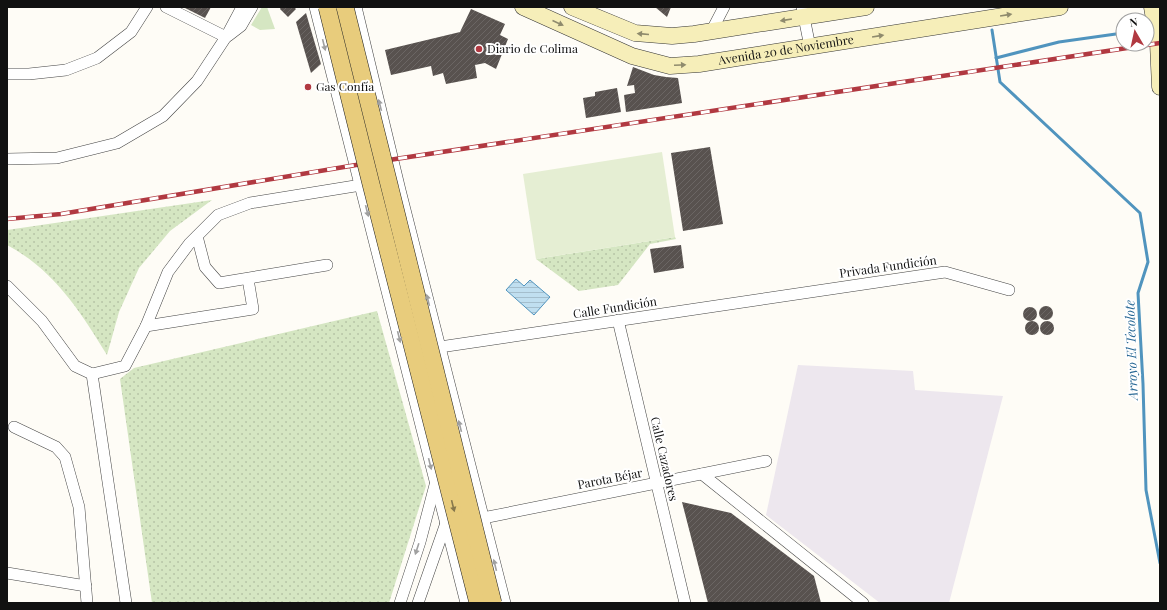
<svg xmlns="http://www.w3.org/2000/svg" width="1167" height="610" font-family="'Playfair Display',serif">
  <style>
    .industrial { fill: #ede7ee }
    .grass { fill: url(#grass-dots) }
    .garden { fill: #d5e6c2 }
    .pitch { fill: #e5eed3 }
    .water { fill: url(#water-rules); stroke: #5094be }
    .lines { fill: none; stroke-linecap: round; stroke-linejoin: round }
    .stream { stroke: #5094be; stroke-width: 3 }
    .building { fill: url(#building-hatch) }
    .street-casing { stroke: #444; stroke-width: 12 }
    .secondary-casing { stroke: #333; stroke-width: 17 }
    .street { stroke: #fff; stroke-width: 11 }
    .secondary { stroke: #f6eeb9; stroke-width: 16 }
    .rail-casing { stroke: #b13941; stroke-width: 4.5 }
    .rail { stroke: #fff; stroke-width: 3; stroke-dasharray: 9; stroke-linecap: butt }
    .primary-bridge-casing { stroke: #222; stroke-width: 18; stroke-linecap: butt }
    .primary-bridge { stroke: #e8cc7c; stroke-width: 17 }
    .oneway { fill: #8f8b6d }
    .oneway2 { fill: #a0a0a0 }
    .oneway3 { fill: #87784c }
    .poi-dot { fill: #b13941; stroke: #fff; stroke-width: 1.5 }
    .labels { text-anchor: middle; stroke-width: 4; stroke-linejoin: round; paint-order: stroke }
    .poi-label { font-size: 12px; fill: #111; stroke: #fff; text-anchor: start }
    .street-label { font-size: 12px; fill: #111; stroke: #fff }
    .water-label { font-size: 13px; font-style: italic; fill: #286895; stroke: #fff }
  </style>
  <defs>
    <pattern id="grass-dots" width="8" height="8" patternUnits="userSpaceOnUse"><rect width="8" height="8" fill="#d5e6c2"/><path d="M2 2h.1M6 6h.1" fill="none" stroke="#b6c4a6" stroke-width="1.8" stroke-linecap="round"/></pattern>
    <pattern id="water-rules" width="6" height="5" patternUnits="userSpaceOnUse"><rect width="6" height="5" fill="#c0dff0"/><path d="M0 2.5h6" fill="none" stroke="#a4becd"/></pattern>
    <pattern id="building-hatch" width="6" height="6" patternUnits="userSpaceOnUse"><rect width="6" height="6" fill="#58524f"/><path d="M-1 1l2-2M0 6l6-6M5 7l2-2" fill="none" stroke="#6b6664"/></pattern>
  </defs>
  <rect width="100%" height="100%" fill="#fefcf6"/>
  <polygon class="industrial" points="798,365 913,371 915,390 1003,396 949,603 880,603 766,515"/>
  <g class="grass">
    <path d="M212,200L170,231L139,268L119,312L107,355C80,311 54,270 7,245V230Z"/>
    <polygon points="675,237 676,239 650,244 618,285 579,291 536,259"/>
    <polygon points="377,311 426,486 389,603 152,603 120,379 134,368"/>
  </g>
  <polygon class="garden" points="262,7 267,7 275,29 260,30 251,25"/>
  <polygon class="pitch" points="662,152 675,237 536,259 523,174"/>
  <polygon class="water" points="516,279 524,286 530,280 550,297 534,315 506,290"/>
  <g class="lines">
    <g class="stream">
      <polyline points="992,30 1000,82 1140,213 1148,262 1138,293 1143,384 1146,490 1160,563"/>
      <polyline points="996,58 1059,42 1123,33"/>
    </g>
  </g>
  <g class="building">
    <polygon points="183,7 211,7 205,18"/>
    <polygon points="281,7 294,7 296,9 288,17 280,9"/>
    <polygon points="655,7 671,7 667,17"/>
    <polygon points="471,9 505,24 500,35 508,39 496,69 485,63 475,65 477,78 446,84 443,73 433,76 431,66 391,75 385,50 460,32"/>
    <polygon points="306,13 321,64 311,73 296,22"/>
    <polygon points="633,67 654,75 666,77 678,78 682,103 626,112 624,95 635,93 634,85 627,86"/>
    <polygon points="617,88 621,112 586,118 583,98 595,96 595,92"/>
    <polygon points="710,147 723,224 683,231 671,153"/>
    <polygon points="681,245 684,268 654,273 650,249"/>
    <circle cx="1046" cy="313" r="7"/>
    <circle cx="1030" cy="314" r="7"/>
    <circle cx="1032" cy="328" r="7"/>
    <circle cx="1047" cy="328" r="7"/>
    <polygon points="682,502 731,513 814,576 821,603 708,603"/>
  </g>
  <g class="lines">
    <defs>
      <g id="street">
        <polyline points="166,7 226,37"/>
        <polyline points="315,7 466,603"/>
        <polyline points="356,7 400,190 505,603"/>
        <polyline points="802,7 810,47"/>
        <polyline points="711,32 724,7"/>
        <polyline points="228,36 241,26 252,7"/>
        <polyline points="7,74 29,74 66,70 97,58 131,32 147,7"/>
        <polyline points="7,159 57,158 117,143 163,116 197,81 226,37 242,7"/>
        <polyline points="197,236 205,267 219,283 327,265"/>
        <polyline points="7,286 42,321 75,366 92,374 125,366 146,326 168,272 189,244 218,215 250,203 361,185"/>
        <polyline points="618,320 685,603"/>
        <polyline points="146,326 253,309 248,279"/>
        <polyline points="440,347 945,272 1009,290"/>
        <polyline points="92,374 126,603"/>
        <polyline points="14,427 56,447 65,457 79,507 87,603"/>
        <polyline points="702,474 863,603"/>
        <polyline points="483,518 766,461"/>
        <polyline points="7,573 86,586"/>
        <polyline points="400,603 420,542 435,485"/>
        <polyline points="418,603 446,523"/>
      </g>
      <g id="secondary">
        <path id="s1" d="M523,7L632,56L670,66L699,64L1060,7"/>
        <polyline points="572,7 635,33 672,36 694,34 866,7"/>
        <polyline points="1152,7 1158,43 1160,87"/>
      </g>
    </defs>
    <use href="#street" class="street-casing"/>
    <use href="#secondary" class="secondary-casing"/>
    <use href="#street" class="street"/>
    <use href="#secondary" class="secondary"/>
    <defs>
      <polyline id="rail" points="7,219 61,214 356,165 1160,43"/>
    </defs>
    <use href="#rail" class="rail-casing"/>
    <use href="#rail" class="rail"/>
    <defs>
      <g id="primary-bridge">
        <polyline points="327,7 371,184 478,603"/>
        <polyline points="345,7 493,603"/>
      </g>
    </defs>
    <use href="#primary-bridge" class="primary-bridge-casing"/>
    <use href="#primary-bridge" class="primary-bridge"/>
  </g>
  <defs><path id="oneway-solid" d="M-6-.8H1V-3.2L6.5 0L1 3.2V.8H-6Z"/></defs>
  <g class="oneway">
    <use href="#oneway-solid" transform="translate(1006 15) rotate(-9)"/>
    <use href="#oneway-solid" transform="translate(786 20) rotate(171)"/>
    <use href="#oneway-solid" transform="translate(558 23) rotate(24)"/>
    <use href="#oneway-solid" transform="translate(643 34) rotate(-175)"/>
    <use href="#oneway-solid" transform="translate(878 36) rotate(-9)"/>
    <use href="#oneway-solid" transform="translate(680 65) rotate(-3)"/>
  </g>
  <g class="oneway2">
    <use href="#oneway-solid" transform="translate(324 45) rotate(76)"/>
    <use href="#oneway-solid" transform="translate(380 105) rotate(-104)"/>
    <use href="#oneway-solid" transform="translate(367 211) rotate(76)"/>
    <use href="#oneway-solid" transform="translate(428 300) rotate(-104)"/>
    <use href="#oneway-solid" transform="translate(399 337) rotate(76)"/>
    <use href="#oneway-solid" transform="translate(460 426) rotate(-104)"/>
    <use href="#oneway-solid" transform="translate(430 464) rotate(76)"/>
    <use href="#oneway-solid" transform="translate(417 549) rotate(108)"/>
    <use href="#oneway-solid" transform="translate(495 565) rotate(-104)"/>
  </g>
  <use class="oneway3" href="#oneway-solid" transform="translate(453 506) rotate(76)"/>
  <g class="poi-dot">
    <circle cx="479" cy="49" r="4"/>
    <circle cx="308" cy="87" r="4"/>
  </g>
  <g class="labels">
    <g class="poi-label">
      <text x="487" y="53">Diario de Colima</text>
      <text x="316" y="91">Gas Confía</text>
    </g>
    <g class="street-label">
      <text dy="4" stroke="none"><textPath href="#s1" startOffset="276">Avenida 20 de Noviembre</textPath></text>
      <text transform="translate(888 267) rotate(-8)" y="4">Privada Fundición</text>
      <text transform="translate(615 308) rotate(-9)" y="4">Calle Fundición</text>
      <text transform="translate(664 459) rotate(77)" y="4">Calle Cazadores</text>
      <text transform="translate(610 479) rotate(-11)" y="4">Parota Béjar</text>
    </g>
    <g class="water-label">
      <text transform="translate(1131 350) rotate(-92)" y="5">Arroyo El Tecolote</text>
    </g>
  </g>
  <rect width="1167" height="610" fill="none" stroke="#111111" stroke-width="16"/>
  <g transform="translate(1135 32) rotate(351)"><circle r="19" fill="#ffffff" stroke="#a0a0a0"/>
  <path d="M0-3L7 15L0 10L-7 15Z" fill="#b13941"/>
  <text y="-6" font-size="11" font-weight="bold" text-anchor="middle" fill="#111111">N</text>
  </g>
</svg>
